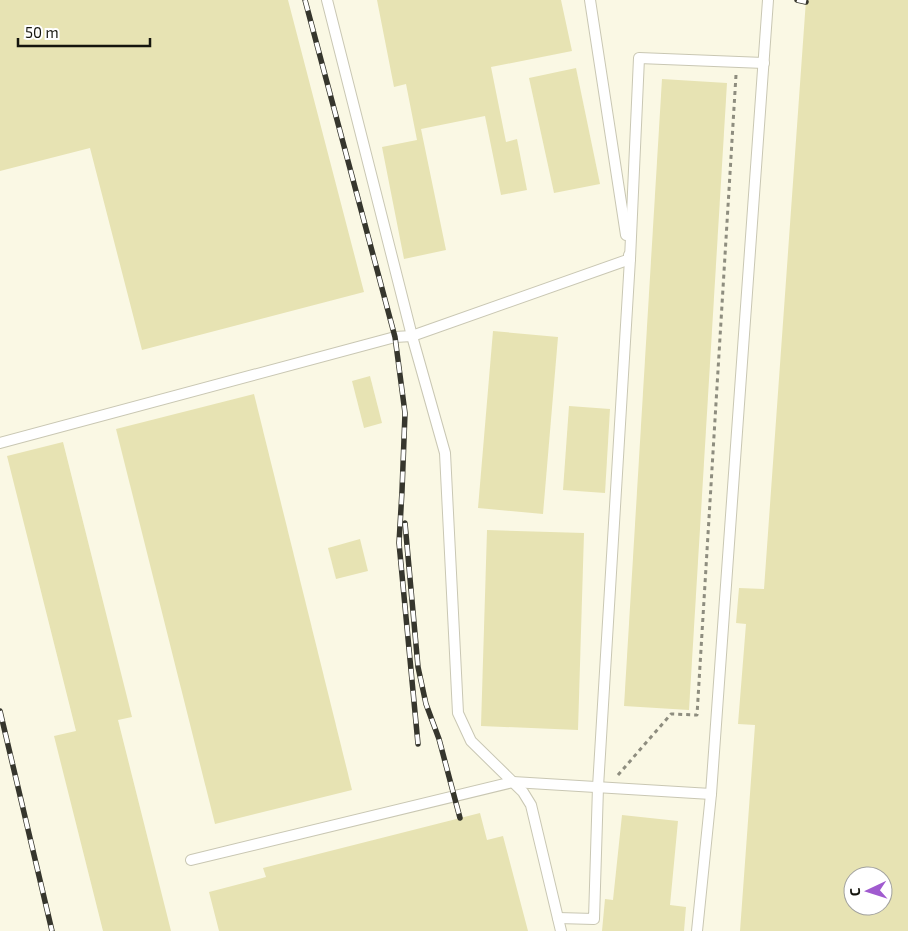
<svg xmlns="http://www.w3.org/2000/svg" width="908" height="931" font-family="'Exo 2',sans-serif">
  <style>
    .building { fill: #e7e3b3; fill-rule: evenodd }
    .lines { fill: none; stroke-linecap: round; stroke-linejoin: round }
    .lane-casing { stroke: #c9c7b3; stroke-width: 12 }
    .path { stroke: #8e8d7f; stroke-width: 3; stroke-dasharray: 4 4; stroke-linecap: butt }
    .lane { stroke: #fff; stroke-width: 10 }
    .rail-casing { stroke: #36362d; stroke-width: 5.5 }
    .rail { stroke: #fff; stroke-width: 4; stroke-dasharray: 11; stroke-linecap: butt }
  </style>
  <rect width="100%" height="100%" fill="#faf8e4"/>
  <g class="building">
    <polygon points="0,0 288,0 364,292 142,350 90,148 0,171"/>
    <polygon points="377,0 561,0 572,51 491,67 506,142 517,139 527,190 501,195 485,116 421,129 446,250 404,259 382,147 417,140 406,84 394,87"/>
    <path d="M806,0H908V931H740L755,725L738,724L746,624L736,623L739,588L764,589ZM853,876H883V906H853Z"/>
    <polygon points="576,68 600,184 554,193 529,78"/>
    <polygon points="662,79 727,83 689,710 624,706"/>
    <polygon points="493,331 558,337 543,514 478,508"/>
    <polygon points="370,376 382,423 364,428 352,381"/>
    <polygon points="254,394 352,790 215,824 116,429"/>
    <polygon points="569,406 610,409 605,493 563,490"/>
    <polygon points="63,442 132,717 118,720 171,931 103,931 54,736 76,731 7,456"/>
    <polygon points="487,530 584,533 578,730 481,726"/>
    <polygon points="360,539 368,571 336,579 328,548"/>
    <polygon points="480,813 487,840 503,836 528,931 219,931 209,892 266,877 263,868"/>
    <polygon points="622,815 678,821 670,905 686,907 684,931 602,931 605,899 613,900"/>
  </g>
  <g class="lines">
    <defs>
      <g id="lane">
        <polyline points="327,0 412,336 445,453 458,713 471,741 523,792 531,805 561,931"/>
        <polyline points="590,0 626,235"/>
        <polyline points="0,443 395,337 412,336 630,259 629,255"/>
        <polyline points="191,860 513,782 711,794"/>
        <polyline points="558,918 594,919 598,787 630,259 639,58 764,63"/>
        <polyline points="697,931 711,794 768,0"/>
      </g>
    </defs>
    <use href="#lane" class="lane-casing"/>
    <polyline class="path" points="618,775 671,714 697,715 736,75"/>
    <use href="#lane" class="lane"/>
    <defs>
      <g id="rail">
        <polyline points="305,0 395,337 405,413 402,491 399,543 418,744"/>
        <polyline points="797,0 806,2"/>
        <polyline points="405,523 418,667 426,704 439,739 460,818"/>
        <polyline points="0,711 52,931"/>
      </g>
    </defs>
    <use href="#rail" class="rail-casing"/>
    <use href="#rail" class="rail"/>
  </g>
  <g transform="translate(868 891) rotate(266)"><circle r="24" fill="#ffffff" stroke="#a1a19f"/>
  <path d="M0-4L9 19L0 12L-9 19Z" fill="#a05bcf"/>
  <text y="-8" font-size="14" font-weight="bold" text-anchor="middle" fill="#15150e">С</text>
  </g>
  <path d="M18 38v8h132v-8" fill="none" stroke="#15150e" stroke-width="2.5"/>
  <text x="25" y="38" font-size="15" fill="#15150e" stroke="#ffffff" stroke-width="4" paint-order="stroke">50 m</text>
</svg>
